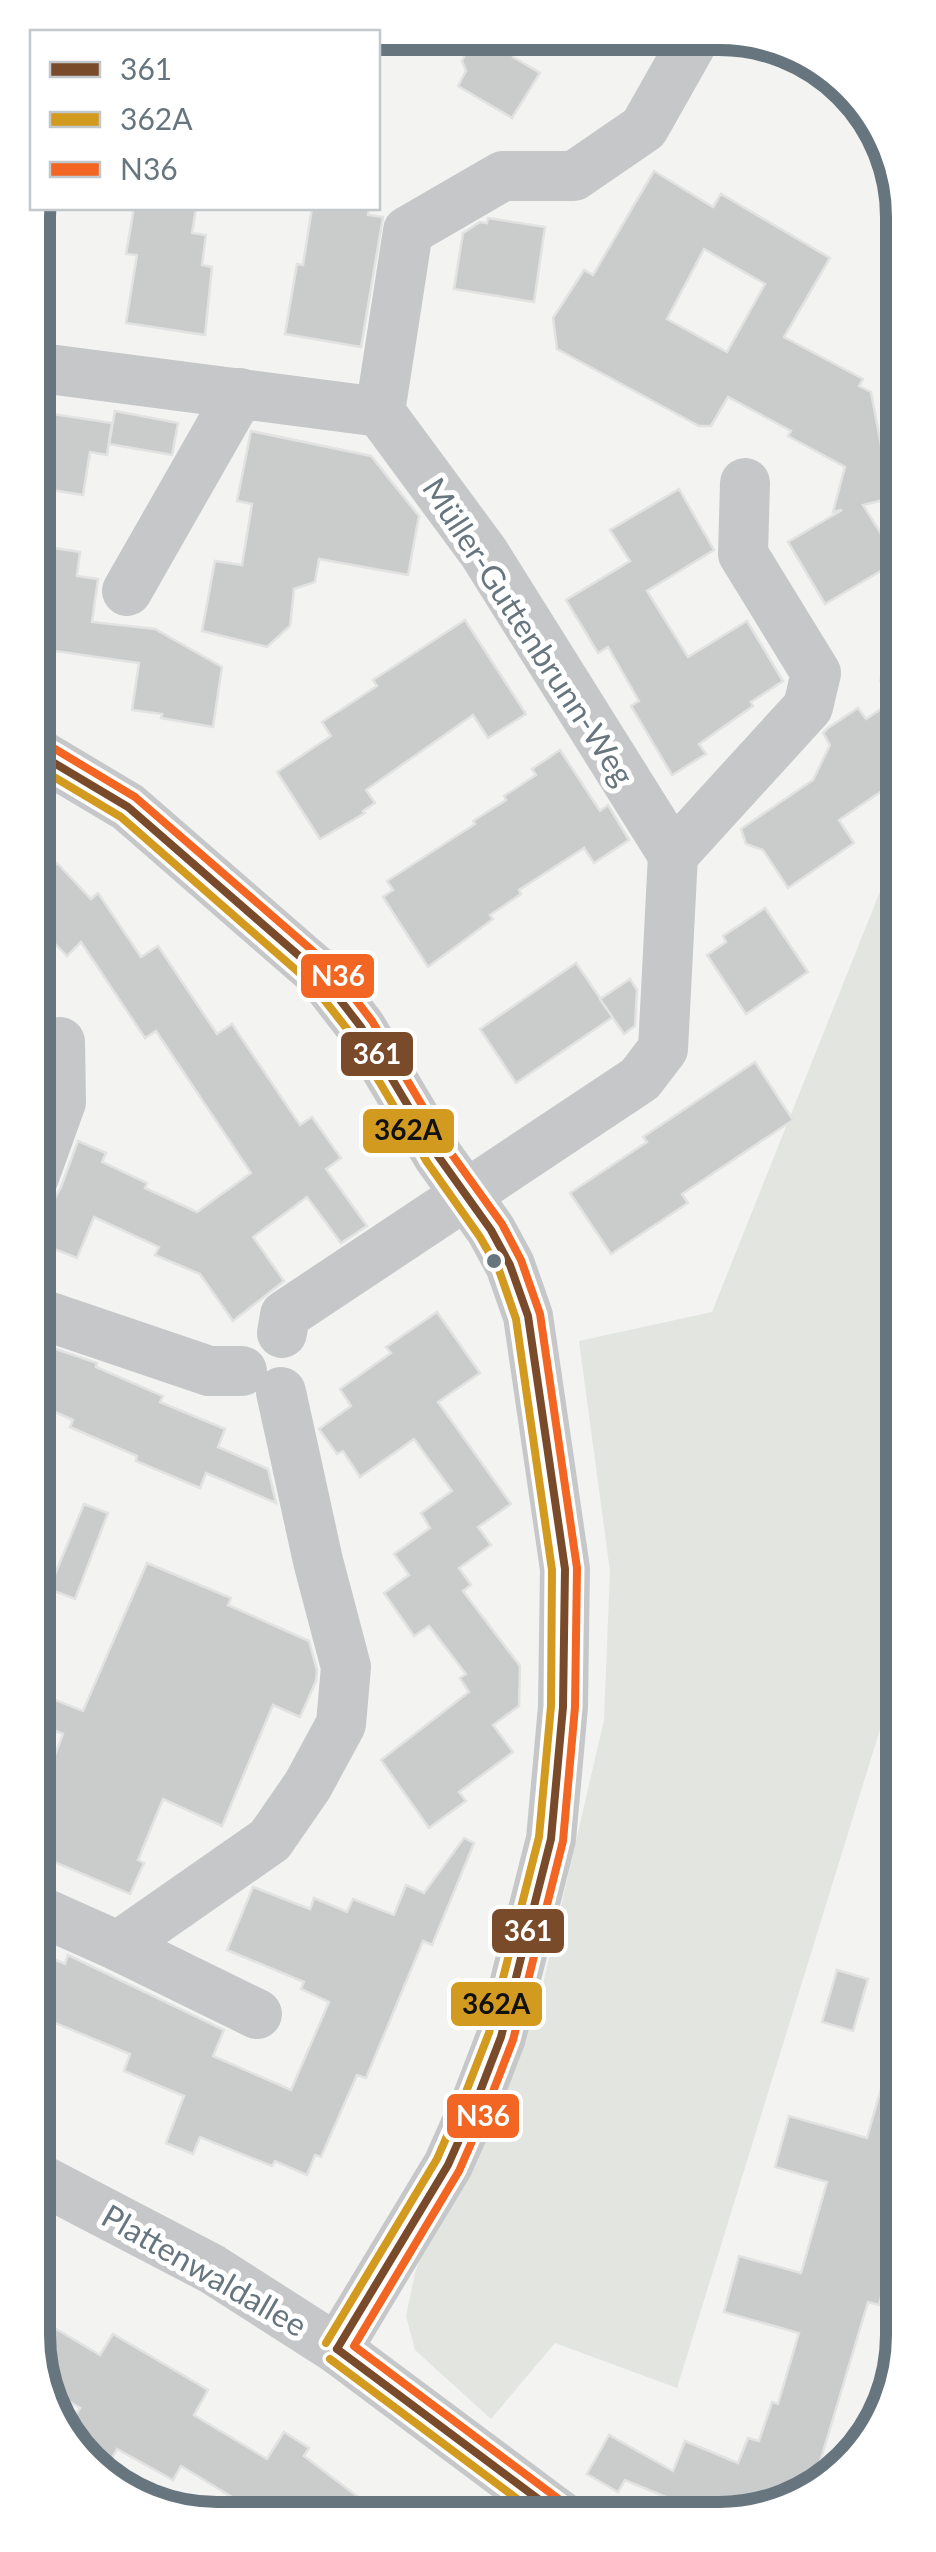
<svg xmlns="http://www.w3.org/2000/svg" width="936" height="2552" font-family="Lato,sans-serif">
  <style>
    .green { fill: #e2e5e0 }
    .building { fill: #cacbcb; stroke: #e2e2e2; stroke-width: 2.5; fill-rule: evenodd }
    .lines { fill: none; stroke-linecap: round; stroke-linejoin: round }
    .minor { stroke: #c6c7c8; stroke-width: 50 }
    .bus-1-casing { stroke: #fff; stroke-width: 15 }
    .bus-2-casing { stroke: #fff; stroke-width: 15 }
    .bus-3-casing { stroke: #fff; stroke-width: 15 }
    .bus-1 { stroke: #7a4b2a; stroke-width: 8 }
    .bus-2 { stroke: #d39a20; stroke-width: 8 }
    .bus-3 { stroke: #f26522; stroke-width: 8 }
    .bus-dot { fill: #67767e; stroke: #fff; stroke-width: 4 }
    .labels { text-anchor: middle; stroke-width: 10; stroke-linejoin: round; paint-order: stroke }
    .street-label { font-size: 32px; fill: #67767e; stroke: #fff }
    .rim { fill: none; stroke: #67767e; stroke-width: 12 }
    .line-badge { stroke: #fff; stroke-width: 4 }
    .badge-label { font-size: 28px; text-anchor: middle; font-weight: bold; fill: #fff }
    .pale-badge-label { font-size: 28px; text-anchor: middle; font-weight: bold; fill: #111 }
  </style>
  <rect width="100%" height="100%" fill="#f3f3f2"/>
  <g class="green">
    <polygon points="887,629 901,632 901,690 879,682"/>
    <polygon points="901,839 902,1658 677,2388 555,2343 491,2419 415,2350 406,2316 415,2273 432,2228 495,2121 540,1997 604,1720 610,1571 579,1341 712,1312"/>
  </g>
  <g class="building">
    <polygon points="475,34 525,35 513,57 540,73 512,118 458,86 466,71 462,61"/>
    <path d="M654,171L713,207L721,194L830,258L784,337L863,379L859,386L871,392L891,498L863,505L890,548L884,569L825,604L788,542L842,510L833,512L845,467L788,436L791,431L728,397L711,426H699L557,349L553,318L584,270L593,275ZM704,249L765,284L727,352L667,319Z"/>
    <polygon points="134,208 196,208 192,233 206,235 202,265 212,267 205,335 126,323 137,255 126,254"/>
    <polygon points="312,208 369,208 368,215 383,217 361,347 285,334 297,264 303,265"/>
    <polygon points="488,218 545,227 534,302 454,289 463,233 480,222 487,223"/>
    <polygon points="33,411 112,423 107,455 90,452 83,495 33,487"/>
    <polygon points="115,411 178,423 172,455 109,444"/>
    <polygon points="251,431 371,456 419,516 408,575 319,559 315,582 294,589 290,626 267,647 202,631 215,561 242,565 252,504 237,501"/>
    <polygon points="679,489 714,550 647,591 688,657 747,621 783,681 751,702 753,706 699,744 706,754 672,775 631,706 639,701 608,647 598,653 566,600 630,561 610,530"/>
    <polygon points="41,546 80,552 77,576 98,579 92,622 155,629 222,667 213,727 161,718 162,714 132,710 139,663 34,648 33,570 37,570"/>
    <polygon points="465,620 526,714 488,738 473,715 366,790 375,803 363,811 365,813 320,839 277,772 331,736 322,722 377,686 373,680"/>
    <polygon points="887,705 901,724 901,778 839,820 854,843 788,888 763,850 746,844 741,829 813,780 830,745 823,733 828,728 858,708 866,719"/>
    <polygon points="560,750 600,811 608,805 629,840 594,863 584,848 519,890 521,894 490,915 493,919 428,967 383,897 393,890 387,881 475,824 473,821 506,800 504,796 536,775 532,769"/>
    <polygon points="57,863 91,899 98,893 141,957 158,946 217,1034 232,1024 300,1125 312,1117 341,1158 326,1169 367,1226 341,1243 307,1197 253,1237 284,1281 233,1321 200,1274 155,1255 159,1247 94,1217 77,1258 34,1241 34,1231 43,1209 48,1211 61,1187 78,1141 106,1153 102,1162 147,1183 145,1188 197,1212 251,1173 156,1031 145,1038 81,942 67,956 34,922 34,885"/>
    <polygon points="765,908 808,972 746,1014 707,955 726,942 723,936"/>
    <polygon points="576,963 613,1017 516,1083 480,1029"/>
    <polygon points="630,979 637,990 635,1026 624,1034 600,999"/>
    <polygon points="755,1062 793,1120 682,1194 688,1203 611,1254 570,1193 647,1142 643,1137"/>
    <polygon points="437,1312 480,1373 438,1402 511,1504 478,1527 491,1545 459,1568 471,1585 463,1591 520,1666 519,1706 493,1725 513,1752 459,1792 466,1801 429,1828 381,1760 469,1692 460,1678 466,1674 429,1626 414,1636 384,1593 409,1575 394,1554 430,1528 421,1513 452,1491 414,1439 360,1477 343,1451 337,1454 319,1429 351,1406 340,1389 391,1353 386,1347"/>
    <polygon points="35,1342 97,1363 96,1367 163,1396 160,1402 225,1429 218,1447 268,1469 276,1503 206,1473 200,1488 136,1461 137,1456 70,1427 73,1420 35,1403"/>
    <polygon points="84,1504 108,1513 75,1599 49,1589"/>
    <polygon points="147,1563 231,1598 228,1605 309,1641 317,1670 316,1681 300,1717 273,1705 222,1826 163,1799 138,1860 144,1863 130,1894 35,1854 35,1788 42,1790 63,1734 35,1722 35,1692 83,1711"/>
    <polygon points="464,1838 474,1843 432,1945 423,1941 366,2078 357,2075 321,2157 315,2155 307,2175 275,2161 272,2166 200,2137 193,2154 166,2143 184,2096 124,2071 130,2054 36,2015 36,1951 65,1964 68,1955 224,2030 213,2056 291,2090 329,2002 301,1989 304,1982 227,1950 253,1887 310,1909 314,1898 347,1912 353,1899 394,1915 406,1885 424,1893"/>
    <polygon points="837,1970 868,1979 853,2031 822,2022"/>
    <polygon points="894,2043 903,2044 903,2208 879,2305 868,2302 814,2482 755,2516 724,2516 717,2512 712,2516 625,2480 618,2492 587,2474 609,2435 673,2471 685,2441 738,2463 748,2438 759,2441 772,2402 778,2404 799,2333 724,2312 739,2256 801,2273 827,2182 775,2167 789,2116 867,2138"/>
    <polygon points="36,2317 100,2355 113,2334 208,2390 194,2415 267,2459 284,2432 309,2448 304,2456 383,2516 263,2516 181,2466 173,2480 117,2449 106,2469 81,2454 67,2430 80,2408 44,2386 36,2371"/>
  </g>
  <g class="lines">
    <g class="minor">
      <polyline points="33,367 380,412 408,231 503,176 574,176 644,128 696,36"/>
      <polyline points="380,412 484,553 673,855"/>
      <polyline points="127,591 240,393"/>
      <polyline points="34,751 128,807 320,974 361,1027 438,1156 491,1230 510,1265 528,1316 565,1569 563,1707 551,1839 501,2037 476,2102 448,2165 337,2349"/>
      <polyline points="34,1177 61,1102 60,1042"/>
      <polyline points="35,1312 209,1371 242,1371"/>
      <polyline points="282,1333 285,1315 640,1079 663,1049 673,855 808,707 816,673 743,554 745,483"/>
      <polyline points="35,1909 118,1946 270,1840 308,1785 341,1724 346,1667 318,1561 281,1392"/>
      <polyline points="118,1946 257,2014"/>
      <polyline points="36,2177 212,2269 337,2349 561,2516"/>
    </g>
    <defs>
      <g id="bus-1">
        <polyline points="34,751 128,807 320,974 361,1027 438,1156 491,1230 510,1265 528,1316 565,1569 563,1707 551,1839 501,2037 476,2102 448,2165 337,2349"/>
        <polyline points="337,2349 561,2516"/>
      </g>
      <g id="bus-2">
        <polyline points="34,765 121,817 311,983 351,1034 427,1162 480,1237 499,1270 516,1319 552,1570 551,1706 539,1837 489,2033 464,2097 437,2159 326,2343"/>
        <polyline points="330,2359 540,2516"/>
      </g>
      <polyline id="bus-3" points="40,740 135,797 329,965 372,1021 448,1149 502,1224 521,1260 540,1314 577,1568 575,1707 563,1841 513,2040 487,2107 459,2171 354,2346 568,2506"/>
    </defs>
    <use href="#bus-1" class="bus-1-casing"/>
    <use href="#bus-2" class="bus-2-casing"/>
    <use href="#bus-3" class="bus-3-casing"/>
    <use href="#bus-1" class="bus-1"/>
    <use href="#bus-2" class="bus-2"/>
    <use href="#bus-3" class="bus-3"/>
  </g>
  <circle class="bus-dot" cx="494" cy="1261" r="9"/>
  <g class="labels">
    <g class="street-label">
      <text transform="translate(528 632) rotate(57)" y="11">Müller-Guttenbrunn-Weg</text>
      <text transform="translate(204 2271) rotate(30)" y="11">Plattenwaldallee</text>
    </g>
  </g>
  <path d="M0 0H936V2552H0ZM217 50H719A167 167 0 0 1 886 217V2335A167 167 0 0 1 719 2502H217A167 167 0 0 1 50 2335V217A167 167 0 0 1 217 50Z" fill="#fff" fill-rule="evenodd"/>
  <path class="rim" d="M217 50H719A167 167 0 0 1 886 217V2335A167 167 0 0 1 719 2502H217A167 167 0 0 1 50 2335V217A167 167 0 0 1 217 50Z"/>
  <g class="line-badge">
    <rect x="299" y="952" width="77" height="48" rx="10" fill="#f26522"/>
    <rect x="339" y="1030" width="76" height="48" rx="10" fill="#7a4b2a"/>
    <rect x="361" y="1107" width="95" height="48" rx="10" fill="#d39a20"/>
    <rect x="490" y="1907" width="76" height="48" rx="10" fill="#7a4b2a"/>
    <rect x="449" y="1980" width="95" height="48" rx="10" fill="#d39a20"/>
    <rect x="445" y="2092" width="76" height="48" rx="10" fill="#f26522"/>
  </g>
  <g class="badge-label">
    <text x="338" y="986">N36</text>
    <text x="377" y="1064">361</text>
    <text x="528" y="1941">361</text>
    <text x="483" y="2126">N36</text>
  </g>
  <g class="pale-badge-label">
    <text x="408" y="1140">362A</text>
    <text x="496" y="2014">362A</text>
  </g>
  <rect x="30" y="30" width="350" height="180" fill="#ffffff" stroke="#c2c8cb" stroke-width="2.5"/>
  <rect x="50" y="62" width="50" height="15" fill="#7a4b2a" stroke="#c2c8cb" stroke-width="2.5"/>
  <text x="120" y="80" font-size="30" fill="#67767e">361</text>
  <rect x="50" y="112" width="50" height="15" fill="#d39a20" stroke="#c2c8cb" stroke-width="2.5"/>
  <text x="120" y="130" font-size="30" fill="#67767e">362A</text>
  <rect x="50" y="162" width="50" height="15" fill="#f26522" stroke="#c2c8cb" stroke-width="2.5"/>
  <text x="120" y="180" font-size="30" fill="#67767e">N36</text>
</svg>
